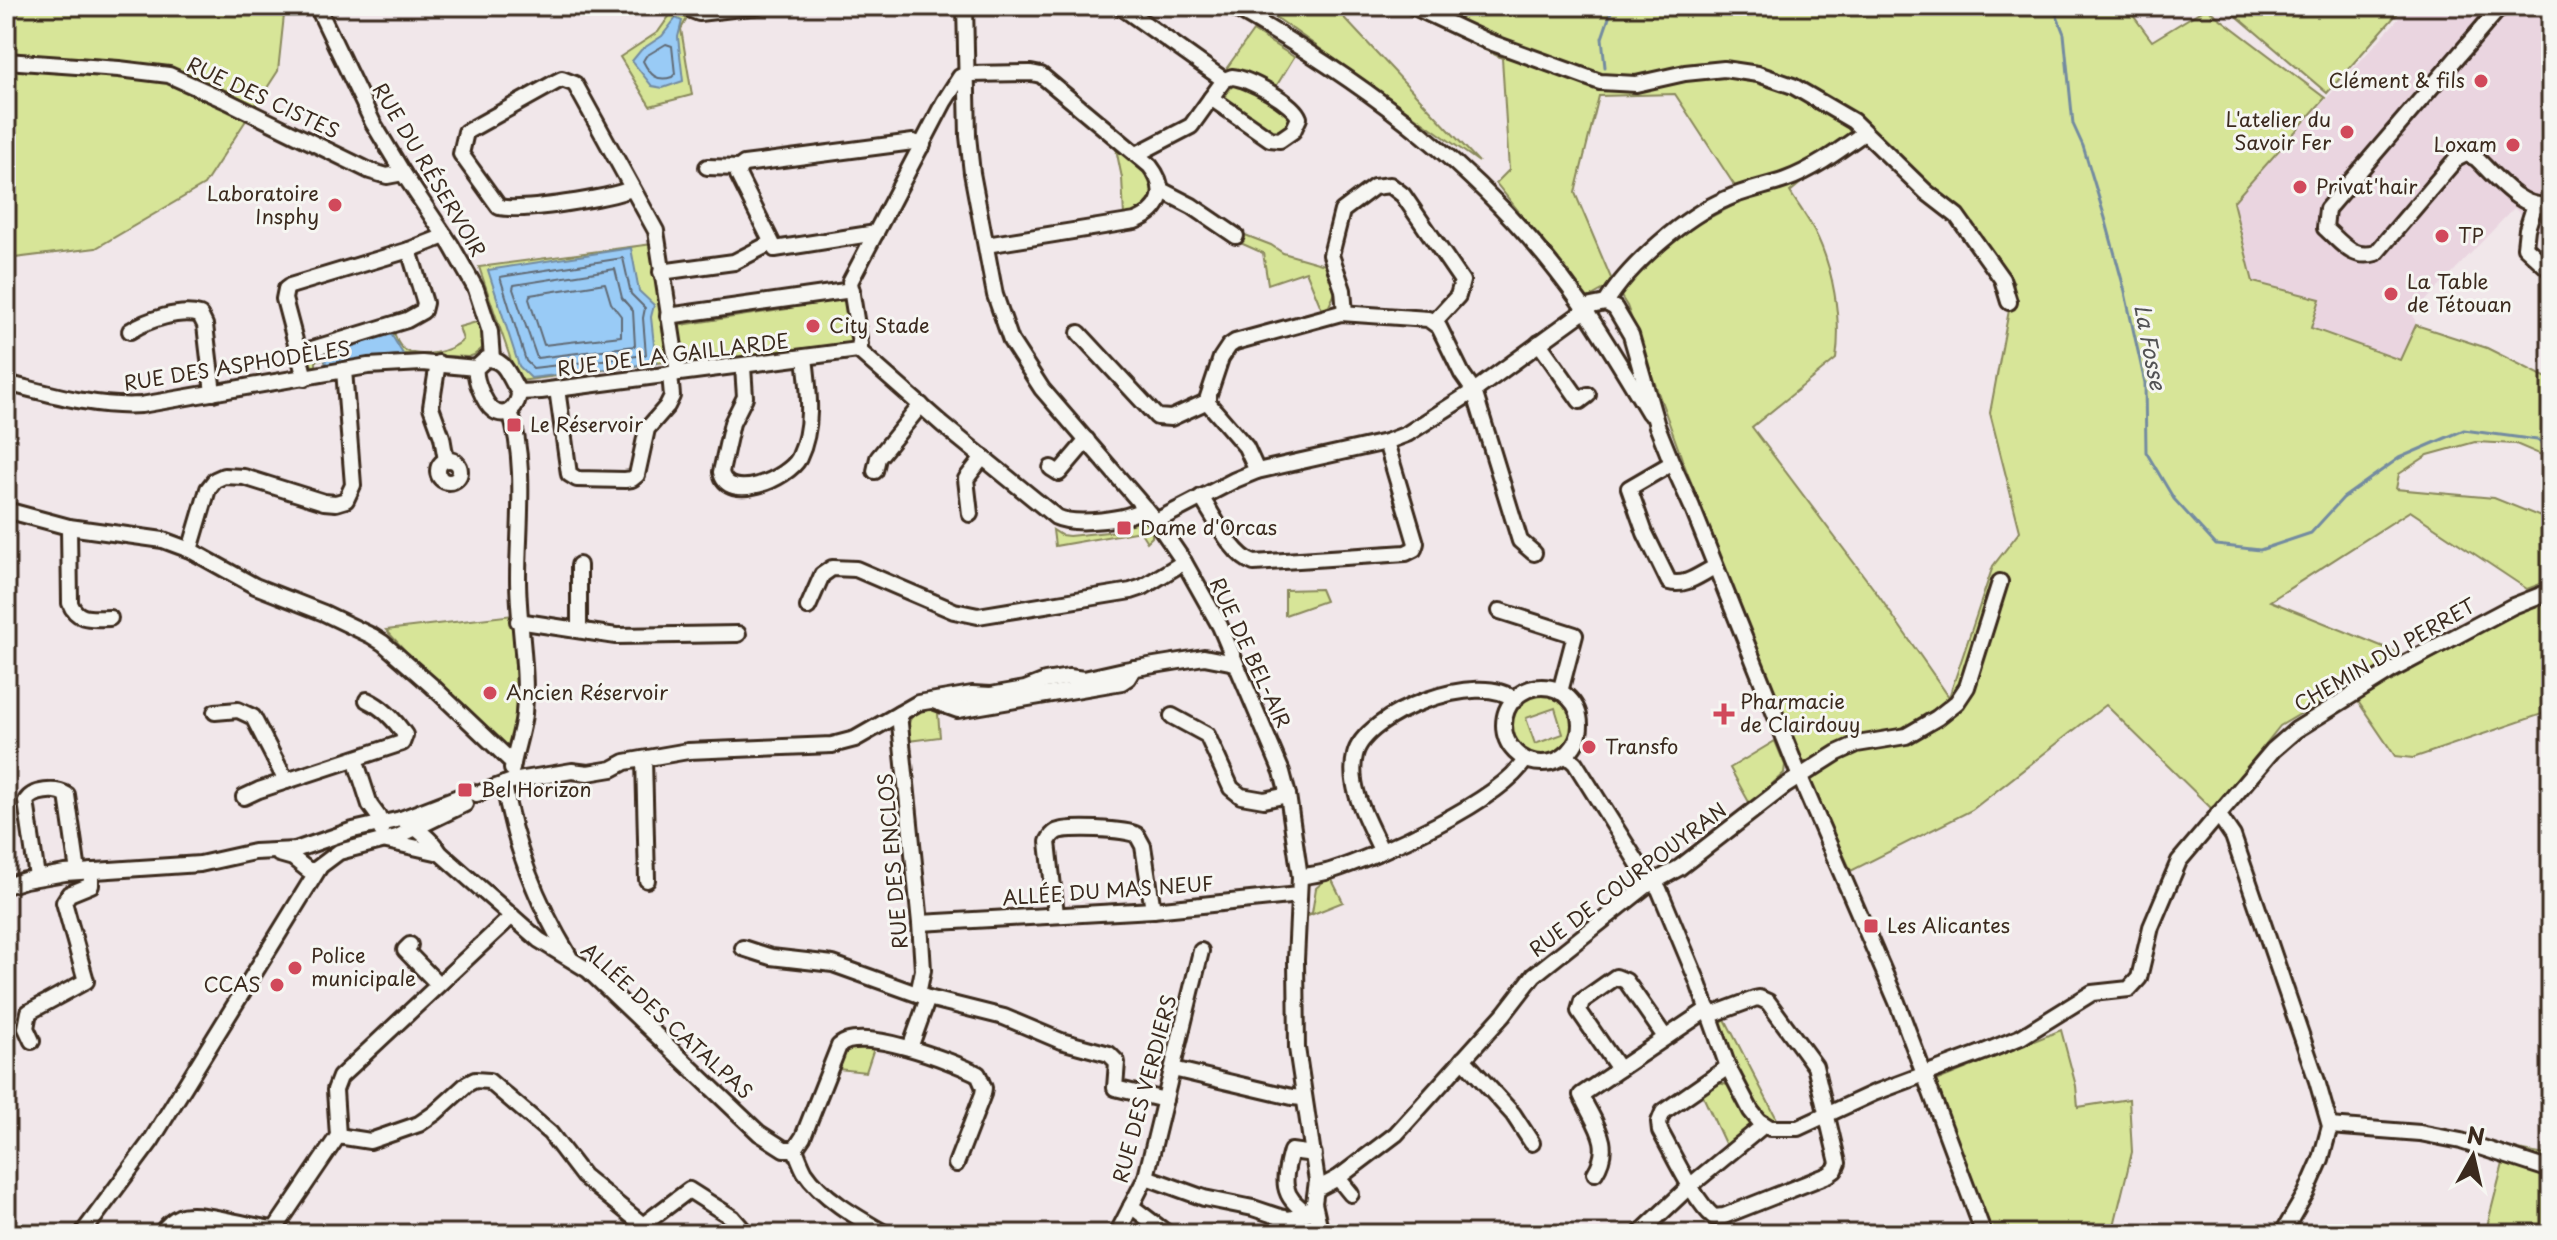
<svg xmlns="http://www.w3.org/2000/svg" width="2557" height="1240" font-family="'Playpen Sans',sans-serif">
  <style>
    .built { fill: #ead5e0 }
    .green { fill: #d7e598; stroke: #89885b; stroke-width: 2; fill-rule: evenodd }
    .water { fill: #99cbf6; stroke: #738ba0; stroke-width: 2 }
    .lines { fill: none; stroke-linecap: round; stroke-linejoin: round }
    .shore { stroke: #616a74; stroke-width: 2 }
    .stream { stroke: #738ba0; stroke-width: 3 }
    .minor-casing { stroke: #3b2a1e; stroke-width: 20 }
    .minor { stroke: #f6f6f2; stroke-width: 14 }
    .poi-dot { fill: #d1495b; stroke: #f6f6f2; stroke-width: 3 }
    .labels { text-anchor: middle; stroke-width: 6; stroke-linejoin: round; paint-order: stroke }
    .poi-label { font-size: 20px; fill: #3b2a1e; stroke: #f6f6f2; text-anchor: start }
    .street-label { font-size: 20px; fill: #3b2a1e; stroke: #f6f6f2 }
    .water-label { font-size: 22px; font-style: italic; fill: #525254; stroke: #f6f6f2 }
  </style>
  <rect width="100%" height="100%" fill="#f1e7ea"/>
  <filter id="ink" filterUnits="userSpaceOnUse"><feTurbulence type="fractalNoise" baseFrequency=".0125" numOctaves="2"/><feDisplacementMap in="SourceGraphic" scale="16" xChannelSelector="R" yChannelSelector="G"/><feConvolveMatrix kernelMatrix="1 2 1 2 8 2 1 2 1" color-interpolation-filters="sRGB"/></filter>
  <g filter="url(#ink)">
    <polygon class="built" points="2410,6 2551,6 2551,242 2514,208 2413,314 2416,325 2401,360 2311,327 2319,299 2253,282 2233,202"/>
    <g class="green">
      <polygon points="6,6 285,6 278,71 204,185 96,248 6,259"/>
      <polygon points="1254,6 1333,6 1479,162 1280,20"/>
      <path d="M1392,6H2126L2152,41L2206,8L2325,98L2233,202L2253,282L2320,299L2311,328L2400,360L2416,325L2487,348L2551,380V459L2516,444L2475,442L2428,455L2399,474L2396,489L2494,498L2551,521V580L2527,589L2410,511L2270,601L2401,654L2280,726L2213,810L2106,705L1972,810L1851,871L1801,762L1682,459L1627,306L1613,284L1588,298L1496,183L1509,170L1502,58ZM1675,94L1744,200L1697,224L1613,283L1575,193L1599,96ZM1866,141L1937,189L2014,283L1990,413L2020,531L1993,566L1949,697L1876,592L1752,427L1836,359C1842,319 1833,266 1814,230C1807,217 1798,205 1790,192L1807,178Z"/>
      <polygon points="2225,6 2404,6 2327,93"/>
      <polygon points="673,11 688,17 681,29 692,95 650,106 620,57 658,32"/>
      <polygon points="1253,31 1294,57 1274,90 1242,71 1232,74 1226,69"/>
      <polygon points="1235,82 1242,83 1288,111 1292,120 1280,133 1272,133 1225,100 1225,96"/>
      <path d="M1115,144C1125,153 1142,163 1149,175C1162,196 1143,212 1124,216L1122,178Z"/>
      <polygon points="1240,233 1271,245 1283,253 1325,265 1335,293 1329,306 1322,310 1306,271 1268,284 1263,253 1236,241"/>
      <polygon points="653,244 666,362 520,381 513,366 479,267"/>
      <path d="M841,298L848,303L855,340L849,346L685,365C680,355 675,335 681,325L787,309L810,301Z"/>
      <path d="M480,321L486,339L485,346L474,355L468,357L405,354L326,364L324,359L316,360V366H312L310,361L312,354L393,329C396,338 398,347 407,351C422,358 451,352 463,340L459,327Z"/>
      <polygon points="1136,519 1147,521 1152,527 1152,537 1147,542 1140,531 1055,546 1053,530 1061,535 1069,536 1127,530 1127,520"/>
      <polygon points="1320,589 1325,601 1285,615 1285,590"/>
      <polygon points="2551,601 2551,711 2413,758 2395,756 2357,700 2522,609"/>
      <polygon points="513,615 517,714 511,746 502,744 440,688 386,630"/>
      <path d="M1543,694C1566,699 1586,722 1567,745C1532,789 1475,705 1543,694ZM1555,708L1563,734L1535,744L1526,718Z"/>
      <path d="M924,705L946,712L938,714L940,737L908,741C908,720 908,718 924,705Z"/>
      <polygon points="1775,741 1785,765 1784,773 1750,804 1730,768"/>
      <polygon points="1330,876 1343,902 1303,918 1304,915 1312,913 1316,888"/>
      <polygon points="1725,1019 1779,1123 1760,1115 1730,1058 1719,1024"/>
      <polygon points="2061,1030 2076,1086 2078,1107 2129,1099 2132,1152 2112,1234 1993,1234 1933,1082"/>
      <polygon points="859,1045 874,1048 866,1072 837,1069 846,1050"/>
      <polygon points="1718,1083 1728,1085 1743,1113 1753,1126 1728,1150 1702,1094"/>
      <polygon points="2507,1148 2551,1156 2551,1234 2485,1234"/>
    </g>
    <g class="water">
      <polygon points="676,18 682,21 678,37 683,81 663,88 652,86 632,61 641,50 662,36"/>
      <polygon points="631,248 639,291 654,305 651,317 656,363 531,378 519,366 488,270"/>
      <polygon points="391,334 403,354 326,364 324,352"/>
    </g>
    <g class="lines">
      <g class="shore">
        <path d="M666,44L672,46L675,74L672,77C657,82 650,75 643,61L646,56Z"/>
        <polygon points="623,258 631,294 645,308 643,318 646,355 533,368 526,361 500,277"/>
        <polygon points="615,269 622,298 633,311 635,346 537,358 513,289 514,285"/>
        <polygon points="605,283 611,303 621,316 621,336 544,345 529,299 530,295"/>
      </g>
      <g class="stream">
        <polyline points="2053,6 2064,34 2073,124 2083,146 2105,218 2124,288 2145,383 2146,452 2174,499 2216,545 2260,550 2311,533 2343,498 2399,458 2464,430 2537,440 2551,449"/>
        <polyline points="1605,67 1602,38 1613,6"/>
      </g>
      <defs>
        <g id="minor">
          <polyline points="317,6 373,123 403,173 451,245 476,289 490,332 492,359"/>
          <polyline points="681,6 699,13 758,6"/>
          <polyline points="965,6 968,136 972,173 995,295 1011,341 1042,389 1156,521 1184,562 1220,626 1282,772 1288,795 1300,877 1296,960 1297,1048 1317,1181 1314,1203 1321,1234"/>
          <polyline points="1120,6 1224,80"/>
          <path d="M1231,6C1367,83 1490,174 1581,304C1605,339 1627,376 1649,413"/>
          <polyline points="1412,6 1487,41 1600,82 1636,84 1685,73 1724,69 1758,74 1793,86 1853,121 1926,192 1957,216 2002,279 2009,302"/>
          <path d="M2501,6L2327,209L2325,228C2342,243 2352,260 2376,253L2456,159L2466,154L2476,158C2494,175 2525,215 2551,203"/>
          <polyline points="6,61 119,69 169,75 227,101 370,171 387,176 403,173"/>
          <path d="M967,74L1031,73L1041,75L1150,166C1168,189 1163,210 1135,221L986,245"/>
          <path d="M1232,77C1248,78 1294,103 1299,118L1293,131L1280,140L1270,139L1211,98L1224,80Z"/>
          <polyline points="1137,154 1191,126 1211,98"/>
          <polyline points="707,167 739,168 744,164 913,142 923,145"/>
          <polyline points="739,168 738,175 775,249 876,233"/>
          <path d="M631,189C608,198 523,212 499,207L461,154L466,132L556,82L562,79L575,84L656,231L678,373"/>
          <polyline points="1161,190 1192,206 1236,236"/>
          <polyline points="2534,207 2527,229 2525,247 2551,271"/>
          <polyline points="661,272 734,262 771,243"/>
          <path d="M1606,303C1628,266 1685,216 1726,199C1745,190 1765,187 1785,180C1813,170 1840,150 1864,133"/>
          <polyline points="1345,313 1343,290 1331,255 1342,211 1374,187 1390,185 1403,195 1462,281 1458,296 1434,322"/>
          <polyline points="668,316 852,290"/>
          <path d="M130,331C147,320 180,309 200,315L205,325L213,393"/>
          <polyline points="1079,333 1157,417 1171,418 1208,401"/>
          <polyline points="1539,343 1580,401 1588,395"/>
          <path d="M858,350L943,425L1056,517C1075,526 1128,520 1145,508"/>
          <polyline points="858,350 860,344 850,282 944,102 960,77 967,74"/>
          <polyline points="299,353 407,320 423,311 425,303 409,250"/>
          <path d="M486,359C507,359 508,377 519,392C519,404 507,421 493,410C484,403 474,378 476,368Z"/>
          <polyline points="438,363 431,407 442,437 446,460"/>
          <path d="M743,367L745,397L732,423L721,472C727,504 788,479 799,458C814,427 809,391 805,358"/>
          <polyline points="305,378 284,299 286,289 290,286 409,250 445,236"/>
          <path d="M6,383C51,394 95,408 141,405L368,366L422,363L476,368"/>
          <polyline points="557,389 569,474 577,479 625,480 632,479 637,475 647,429 667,406 672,396 670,374"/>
          <polyline points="519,392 541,391 858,350"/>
          <path d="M510,411C527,462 518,525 518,578C518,624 528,668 524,714C522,733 515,750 512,769"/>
          <circle cx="449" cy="471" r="11"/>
          <path d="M1672,463L1629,488L1645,533L1669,582C1686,587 1700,574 1715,567"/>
          <polyline points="1051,468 1059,473 1087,440"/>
          <polyline points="875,471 878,458 921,405"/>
          <polyline points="1257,471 1246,447 1208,403 1208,397 1221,358 1229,346 1235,342 1341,313 1428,319 1439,327 1462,374 1474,391 1520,541 1534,553"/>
          <path d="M1201,497C1214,516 1232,556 1254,563L1406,553L1414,549L1416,543L1386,442"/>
          <polyline points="6,510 69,527 163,540 190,550 255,586 324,613 372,636 383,643 432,686 513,763"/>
          <polyline points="970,514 966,479 983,457"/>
          <polyline points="1156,521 1235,480 1257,471 1386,442 1407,434 1474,391 1591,306 1606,303 1615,308 1631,335 1657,426 1672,463 1692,507 1800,777 1897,1002 1984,1234"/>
          <path d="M69,527L70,603C77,622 93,618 110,618"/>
          <polyline points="190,550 208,489 215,480 224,476 244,477 324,502 336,503 346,500 353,485 344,370"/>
          <polyline points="808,607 822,575 832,568 856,569 954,611 978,616 1131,591 1143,587 1184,562"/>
          <polyline points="1500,611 1575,635 1560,692"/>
          <polyline points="518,621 616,636 738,634"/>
          <polyline points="579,630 579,565"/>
          <circle cx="1542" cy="725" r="38"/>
          <polyline points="933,701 958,710 1122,682 1128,678 1134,668"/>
          <polyline points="215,712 238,710 253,717 286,781"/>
          <polyline points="899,714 920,923 923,970 918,994"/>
          <polyline points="1172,716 1207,735 1231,788 1241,796 1264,800 1288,795"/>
          <polyline points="1566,755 1575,763 1644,873 1659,889 1697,980 1728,1067 1751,1111 1759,1121 1770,1128 1798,1128 1874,1093 1984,1052 2021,1037 2092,993 2129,989 2139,978 2151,927 2179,861 2273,750 2296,730 2392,670 2513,606 2551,591"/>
          <polyline points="355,759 370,805 378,816 381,830"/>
          <polyline points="644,759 647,880"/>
          <path d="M504,784C514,845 537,903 569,956"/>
          <path d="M244,797L259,790L402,743L405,735C395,720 384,708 367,700"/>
          <polyline points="2218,814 2233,836 2317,1081 2330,1126 2321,1159 2306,1193 2282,1234"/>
          <path d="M401,819C415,826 433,841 440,853L539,940L588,970L759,1133L784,1149H795"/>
          <polyline points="387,841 440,853"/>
          <path d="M1381,850C1368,821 1347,788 1355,755C1364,714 1480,669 1515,700"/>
          <polyline points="279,854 293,858 308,870 315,870 339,852 397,837 465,804"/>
          <path d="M37,877L26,801C33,790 56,788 67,795L78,872"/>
          <path d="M1300,877C1309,875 1320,874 1330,871C1378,856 1500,801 1525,760"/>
          <polyline points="6,886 25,880 65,873 200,864 254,852 295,850 353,830 401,819 471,792 477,794 512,781 572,771 588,773 612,769 625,762 688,751 832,745 855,739 918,703 972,694 991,695 1025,689 1045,681 1069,677 1084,679 1124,670 1204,657 1235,663"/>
          <path d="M1056,914L1048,842C1050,838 1051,835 1056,832C1066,826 1126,829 1137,835L1143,846L1153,910"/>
          <polyline points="920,923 1153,910 1299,895"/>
          <polyline points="410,945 405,950 438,984"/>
          <polyline points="743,948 771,957 833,964 928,998 1004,1017 1061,1041 1109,1054 1117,1062 1115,1088 1165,1100"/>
          <path d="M1711,1015L1754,999L1759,998L1768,1002L1815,1066L1838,1163L1835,1170L1828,1175L1724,1216L1714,1217C1695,1202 1673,1154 1660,1131L1659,1122L1663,1112L1728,1067"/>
          <polyline points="32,1041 26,1028 29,1012 86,981 64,902 69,894 91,885 91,871"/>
          <polyline points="910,1048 928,998"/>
          <polyline points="1463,1059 1513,1114 1532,1143"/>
          <polyline points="1173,1069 1292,1097 1303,1098"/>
          <polyline points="1619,1069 1579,1011 1582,1001 1616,977 1626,981 1665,1037"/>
          <polyline points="2330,1126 2420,1133 2461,1141 2551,1170"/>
          <polyline points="338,1136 370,1141 419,1124 435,1113 467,1084 475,1080 489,1081 550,1133 583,1176 643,1225"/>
          <path d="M795,1149L803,1137L839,1046C860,1025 954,1062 978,1074L984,1088L983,1094L956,1164"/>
          <path d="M795,1149C798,1156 801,1165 805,1172C822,1198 860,1219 886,1234"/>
          <path d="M1595,1173C1614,1143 1594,1124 1581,1095L1708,1009"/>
          <polyline points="1146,1177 1204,1198 1253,1208 1280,1217 1290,1219 1308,1213 1314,1203"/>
          <polyline points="1338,1178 1351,1194"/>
          <polyline points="1317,1189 1338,1178 1396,1134 1504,1014 1534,975 1646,886 1679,868 1785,786 1837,753 1857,744 1906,736 1937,718 1957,702 1967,687 2000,582"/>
          <polyline points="1131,1206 1168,1234"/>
          <path d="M1308,1213C1280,1197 1283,1179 1291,1151L1314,1154"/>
          <polyline points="82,1234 151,1141 319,868"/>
          <path d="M160,1234C165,1228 171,1220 179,1217C198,1209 252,1228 275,1229L338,1136L335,1090L340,1077L512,916"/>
          <polyline points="631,1234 689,1190 733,1218 747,1234"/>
          <polyline points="1117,1234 1146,1177 1201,951"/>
          <polyline points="1639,1234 1691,1185 1764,1125"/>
        </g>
      </defs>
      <use href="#minor" class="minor-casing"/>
      <use href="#minor" class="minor"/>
    </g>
  </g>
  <g class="poi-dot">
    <circle cx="2481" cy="81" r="8"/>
    <circle cx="2347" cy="132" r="8"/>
    <circle cx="2513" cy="145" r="8"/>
    <circle cx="2300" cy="187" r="8"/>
    <circle cx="335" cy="205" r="8"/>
    <circle cx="2442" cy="236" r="8"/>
    <circle cx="2391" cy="294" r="8"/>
    <circle cx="813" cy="326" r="8"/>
    <rect x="506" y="417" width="16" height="16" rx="4"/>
    <rect x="1116" y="520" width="16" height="16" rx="4"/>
    <circle cx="490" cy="693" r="8"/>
    <path d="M1720 702h8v8h8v8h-8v8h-8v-8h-8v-8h8z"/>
    <circle cx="1589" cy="747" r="8"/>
    <rect x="457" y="782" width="16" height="16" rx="4"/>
    <rect x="1863" y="918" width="16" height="16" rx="4"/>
    <circle cx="295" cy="968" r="8"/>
    <circle cx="277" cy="985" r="8"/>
  </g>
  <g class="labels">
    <g class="poi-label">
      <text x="2465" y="88" text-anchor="end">Clément &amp; fils</text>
      <text x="2331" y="127" text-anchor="end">L'atelier du<tspan x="2331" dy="23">Savoir Fer</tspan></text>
      <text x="2497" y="152" text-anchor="end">Loxam</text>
      <text x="2316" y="194">Privat'hair</text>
      <text x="319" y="201" text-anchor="end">Laboratoire<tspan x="319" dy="23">Insphy</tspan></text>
      <text x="2458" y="243">TP</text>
      <text x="2407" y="289">La Table<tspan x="2407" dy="23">de Tétouan</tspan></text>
      <text x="829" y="333">City Stade</text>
      <text x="530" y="432">Le Réservoir</text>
      <text x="1140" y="535">Dame d'Orcas</text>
      <text x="506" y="700">Ancien Réservoir</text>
      <text x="1740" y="709">Pharmacie<tspan x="1740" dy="23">de Clairdouy</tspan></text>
      <text x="1605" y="754">Transfo</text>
      <text x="481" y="797">Bel Horizon</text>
      <text x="1887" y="933">Les Alicantes</text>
      <text x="311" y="963">Police<tspan x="311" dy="23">municipale</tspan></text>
      <text x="261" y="992" text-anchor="end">CCAS</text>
    </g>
    <g class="street-label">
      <text transform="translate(263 98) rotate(25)" y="7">RUE DES CISTES</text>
      <text transform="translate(429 170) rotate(59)" y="7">RUE DU RÉSERVOIR</text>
      <text transform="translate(673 355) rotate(-7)" y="7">RUE DE LA GAILLARDE</text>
      <text transform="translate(237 366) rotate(-9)" y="7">RUE DES ASPHODÈLES</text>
      <text transform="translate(1250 653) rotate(65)" y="7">RUE DE BEL-AIR</text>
      <text transform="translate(2385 655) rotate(-30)" y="7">CHEMIN DU PERRET</text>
      <text transform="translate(893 861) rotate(-95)" y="7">RUE DES ENCLOS</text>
      <text transform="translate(1628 880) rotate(-37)" y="7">RUE DE COURPOUYRAN</text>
      <text transform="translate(1108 891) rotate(-4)" y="7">ALLÉE DU MAS NEUF</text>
      <text transform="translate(667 1021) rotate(42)" y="7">ALLÉE DES CATALPAS</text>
      <text transform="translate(1145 1089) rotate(-75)" y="7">RUE DES VERDIERS</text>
    </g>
    <g class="water-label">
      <text transform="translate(2150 347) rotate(79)" y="8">La Fosse</text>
    </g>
  </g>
  <rect width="2557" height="1240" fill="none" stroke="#f6f6f2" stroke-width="32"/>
  <rect x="16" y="16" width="2525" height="1208" fill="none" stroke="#3b2a1e" stroke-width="3" filter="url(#ink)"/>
  <g transform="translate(2473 1156) rotate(8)" stroke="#f6f6f2" stroke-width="6" paint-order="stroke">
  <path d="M0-6L14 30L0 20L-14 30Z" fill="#3b2a1e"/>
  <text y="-12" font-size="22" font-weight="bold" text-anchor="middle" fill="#3b2a1e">N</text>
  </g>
</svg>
